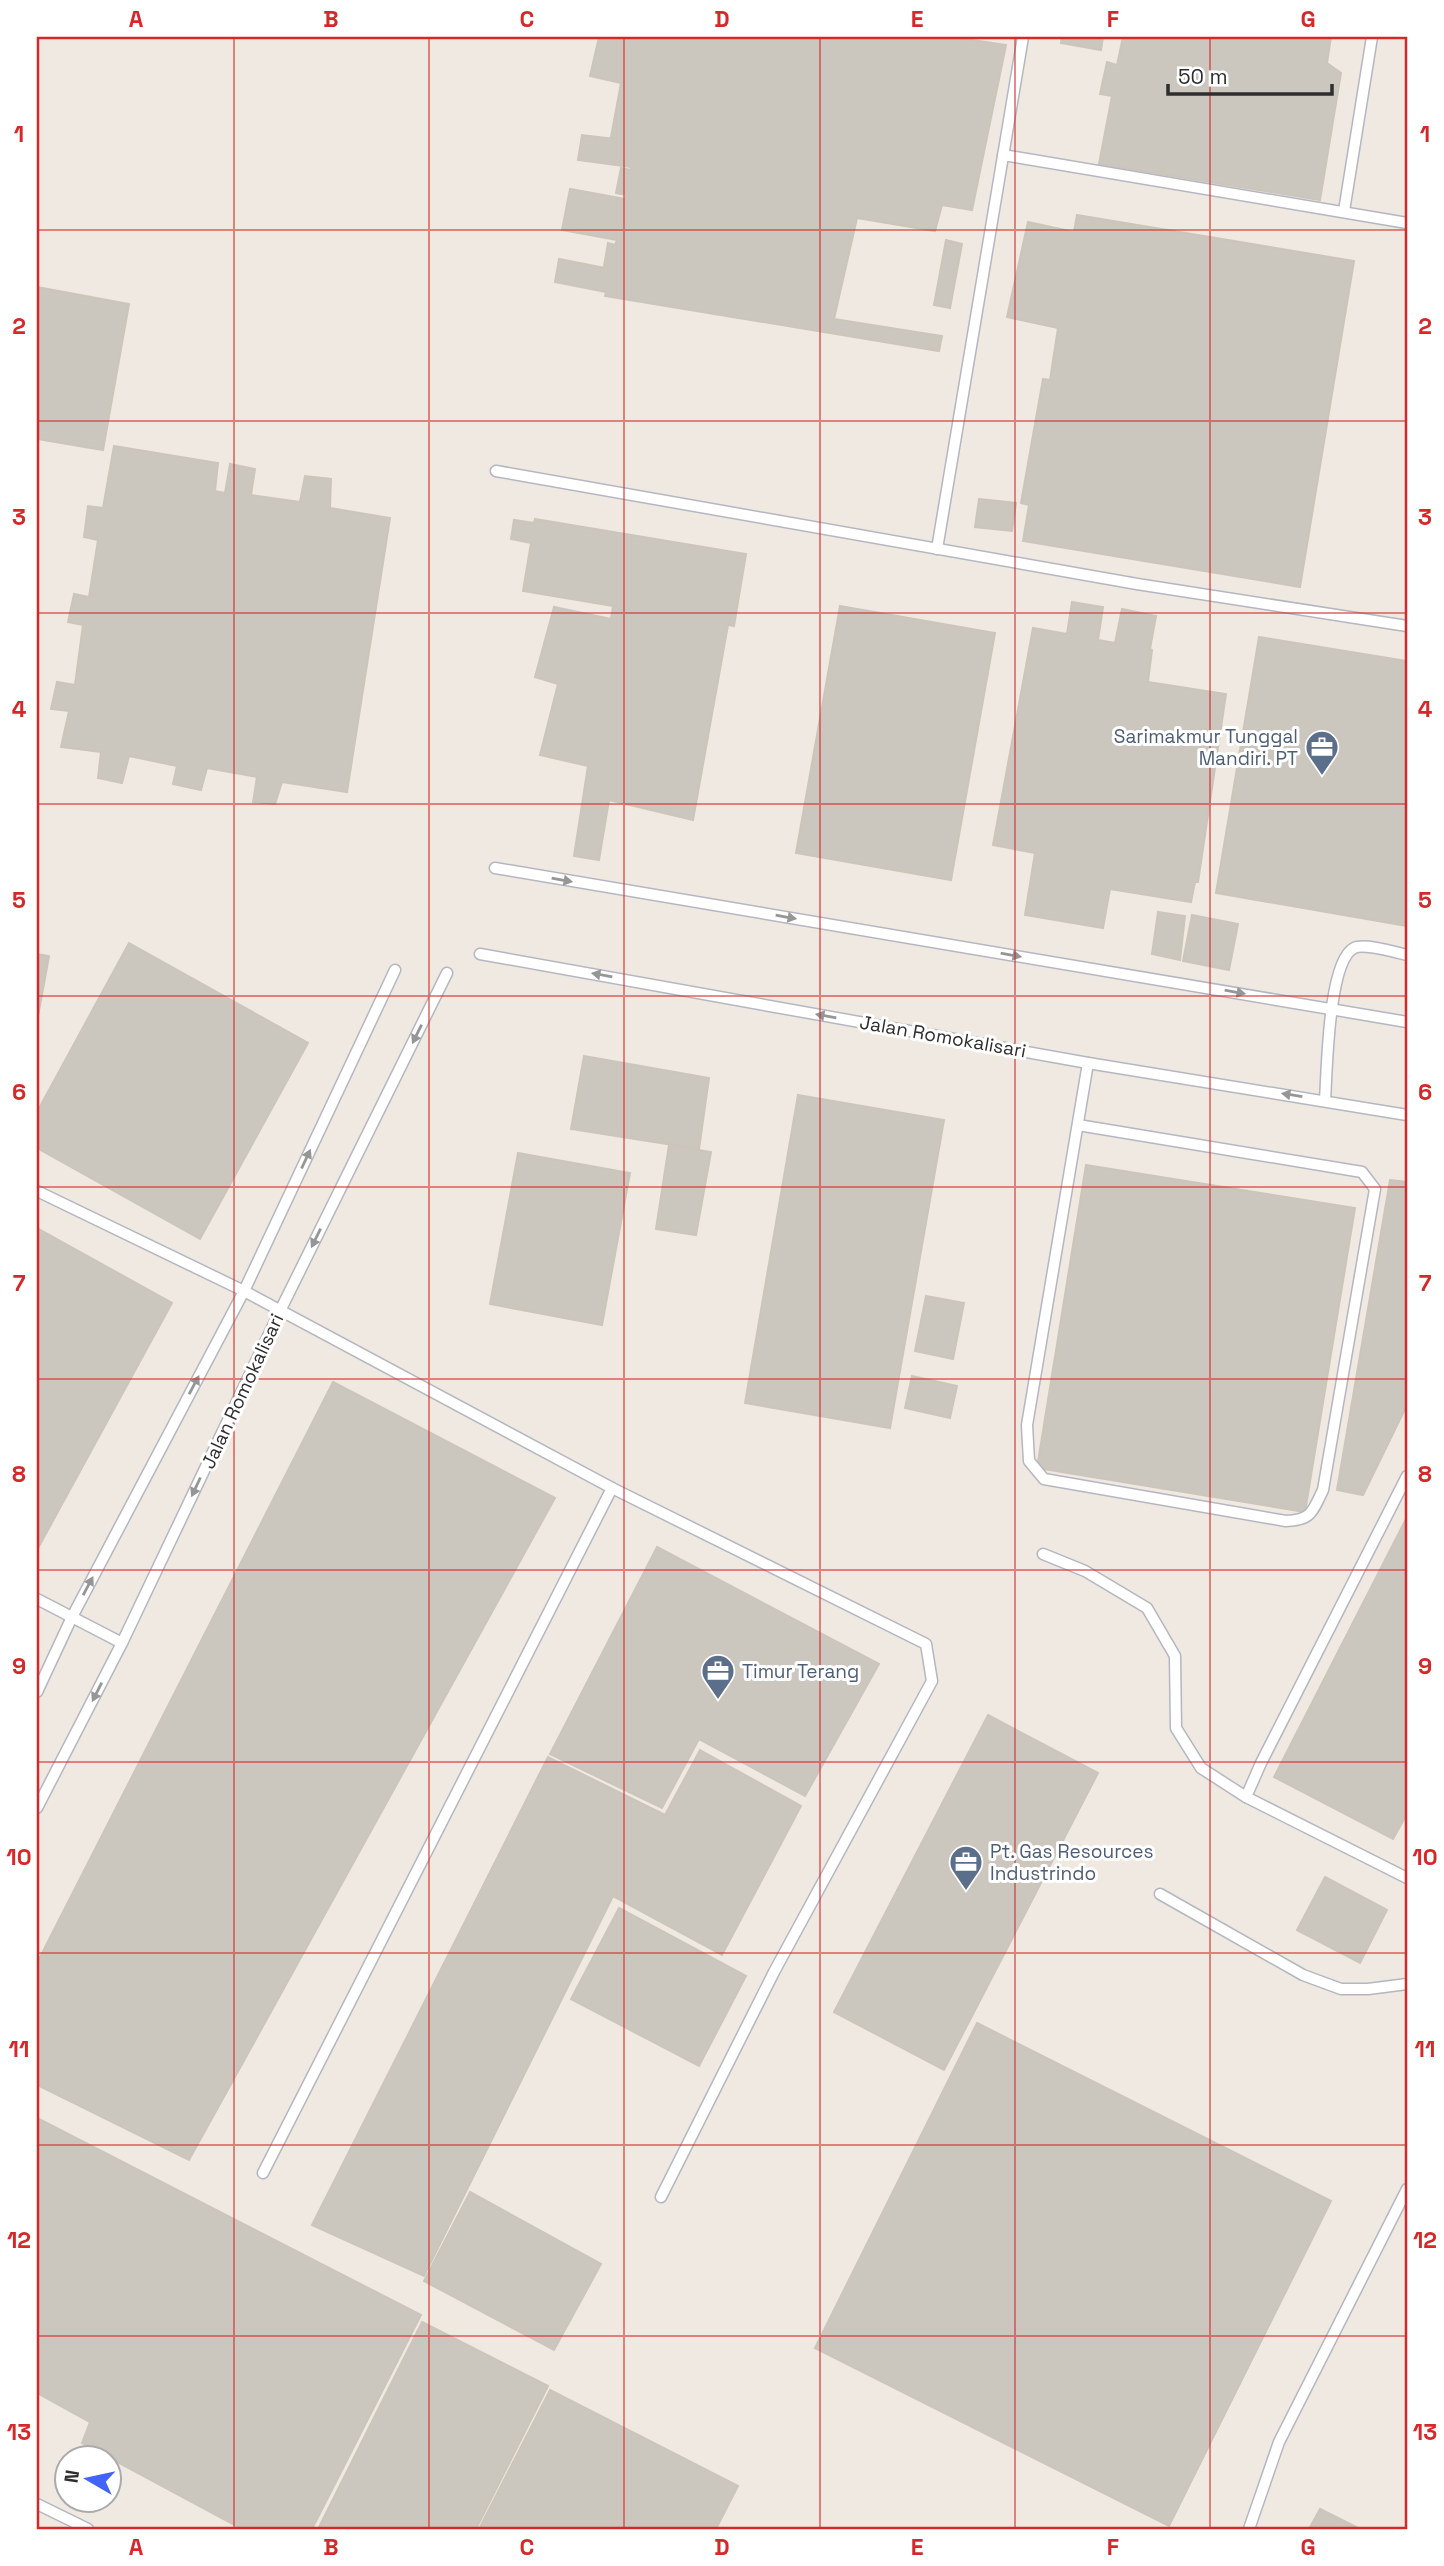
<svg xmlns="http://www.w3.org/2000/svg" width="1444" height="2566" font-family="'Space Grotesk',sans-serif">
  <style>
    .building { fill: #cbc7bf; stroke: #cbc5ba; stroke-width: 2 }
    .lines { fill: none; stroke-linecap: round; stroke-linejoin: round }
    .service-casing { stroke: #b4b7c1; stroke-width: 13 }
    .service { stroke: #fff; stroke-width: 10 }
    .oneway { fill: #969696 }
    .grid { fill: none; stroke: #d62828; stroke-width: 2; stroke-opacity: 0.55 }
    .labels { text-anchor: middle; stroke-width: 6; stroke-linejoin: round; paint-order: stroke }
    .service-label { font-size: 19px; fill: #4e5e75; stroke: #fff; text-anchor: start }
    .street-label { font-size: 19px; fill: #2e2e2e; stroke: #fff }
    .neatline { fill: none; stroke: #d62828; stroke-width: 2.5 }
    .grid-label { font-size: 23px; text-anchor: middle; font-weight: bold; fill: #d62828 }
  </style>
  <rect width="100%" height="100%" fill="#efe9e1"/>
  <g class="building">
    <polygon points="599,37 628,40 629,37 953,37 1006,45 972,210 942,205 935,231 857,218 834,319 942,336 939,351 605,296 606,292 555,282 559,259 610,269 611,267 604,266 608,243 615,245 617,240 562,230 570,189 625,199 626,195 616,193 621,168 631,170 631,167 578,160 582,135 615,139 611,137 621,83 590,76"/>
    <polygon points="1062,37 1103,37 1101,50 1061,43"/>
    <polygon points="1123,37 1331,37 1327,63 1341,73 1320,200 1099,164 1112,96 1100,94 1107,62 1117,65"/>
    <polygon points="1077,215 1354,261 1300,587 1023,541 1029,505 1021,503 1043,379 1050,380 1058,328 1007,317 1028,222 1074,232"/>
    <polygon points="946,240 962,244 950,308 934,305"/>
    <polygon points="37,287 129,304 103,450 37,439"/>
    <polygon points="114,446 218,463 215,491 225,493 230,464 255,469 251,495 300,502 305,476 331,479 330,508 390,518 347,792 282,782 275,804 253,802 257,777 207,768 201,790 173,784 177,766 129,756 122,783 98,778 101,752 61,747 69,711 51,709 57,682 75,685 83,625 68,622 74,594 89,597 98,540 84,537 88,506 103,508"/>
    <polygon points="979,499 1016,503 1012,531 975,527"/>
    <polygon points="535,519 746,554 734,626 728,625 693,820 609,800 599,860 574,856 588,766 540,755 558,684 535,677 554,607 611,619 613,606 523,591 531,543 511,539 514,520 534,523"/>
    <polygon points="1072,602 1103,607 1098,640 1115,643 1122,609 1156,616 1150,649 1152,650 1148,682 1226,694 1198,882 1195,882 1191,902 1110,889 1103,928 1025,915 1035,853 993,845 1033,628 1067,634"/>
    <polygon points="840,606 995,633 951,880 796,853"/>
    <polygon points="1259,637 1407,661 1407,926 1216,893"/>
    <polygon points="1158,912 1185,916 1180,960 1152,954"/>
    <polygon points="1192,915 1238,924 1229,970 1183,961"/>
    <polygon points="129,943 308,1043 200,1239 37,1148 37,1112"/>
    <polygon points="37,954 49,956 37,1022"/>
    <polygon points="584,1056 709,1078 699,1149 571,1129"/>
    <polygon points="798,1095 944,1120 890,1428 745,1403"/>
    <polygon points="669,1145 711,1152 696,1235 656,1229"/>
    <polygon points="518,1153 630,1173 602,1325 490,1304"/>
    <polygon points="1086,1165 1355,1208 1305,1512 1037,1468"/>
    <polygon points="1390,1180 1407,1182 1407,1405 1363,1495 1337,1490"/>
    <polygon points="37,1228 172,1303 37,1550"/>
    <polygon points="926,1296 964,1303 953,1359 915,1351"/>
    <polygon points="912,1376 957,1386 950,1418 905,1408"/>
    <polygon points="333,1382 555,1498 189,2160 37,2085 37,1963"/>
    <polygon points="1407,1517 1407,1814 1393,1839 1274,1777"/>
    <polygon points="657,1547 879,1664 805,1796 699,1739 662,1808 550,1754"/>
    <polygon points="988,1715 1098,1773 944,2070 834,2012"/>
    <polygon points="700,1750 801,1806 722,1955 613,1896 424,2276 312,2225 548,1757 665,1815"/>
    <polygon points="1325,1877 1387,1910 1360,1963 1297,1930"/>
    <polygon points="619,1908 746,1976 699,2066 571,1999"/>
    <polygon points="977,2023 1331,2201 1169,2526 815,2348"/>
    <polygon points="37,2118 421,2315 312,2529 242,2529 82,2443 90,2422 37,2393"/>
    <polygon points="470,2192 601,2264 554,2350 424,2281"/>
    <polygon points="422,2322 548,2386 476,2529 318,2529"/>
    <polygon points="550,2390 738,2486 716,2529 479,2529"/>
    <polygon points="1320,2509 1360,2529 1309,2529"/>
  </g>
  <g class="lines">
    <defs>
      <g id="service">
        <polyline points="1003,155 1407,223"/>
        <polyline points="1344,211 1372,37"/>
        <polyline points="496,471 1137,584 1407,626"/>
        <polyline points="937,549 1023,37"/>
        <polyline points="495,868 1407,1022"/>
        <polyline points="480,954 1088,1063 1407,1115"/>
        <path d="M1325,1100C1327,1072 1328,961 1354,948C1364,943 1395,952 1407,955"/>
        <path d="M1078,1125L1362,1172L1375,1189L1323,1490C1312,1512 1312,1520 1286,1521L1044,1479L1029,1461L1027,1425L1088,1063"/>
        <polyline points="37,1191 244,1291 612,1488 926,1644 932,1681 774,1972 661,2197"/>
        <polyline points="1043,1554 1085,1571 1147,1608 1175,1656 1176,1728 1201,1768 1246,1797 1407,1878"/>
        <polyline points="37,1599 122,1643"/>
        <polyline points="37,1692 72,1617 244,1291 395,970"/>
        <polyline points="1246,1797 1261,1763 1407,1476"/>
        <polyline points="37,1808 122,1643 280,1311 447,973"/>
        <polyline points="1160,1894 1303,1975 1341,1989 1368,1989 1407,1984"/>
        <polyline points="263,2173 612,1488"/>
        <polyline points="37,2504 88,2529"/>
        <polyline points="1249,2529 1279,2442 1407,2189"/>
      </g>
    </defs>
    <use href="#service" class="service-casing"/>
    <use href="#service" class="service"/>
  </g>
  <defs><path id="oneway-solid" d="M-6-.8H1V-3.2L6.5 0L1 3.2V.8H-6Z" transform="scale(1.75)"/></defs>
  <g class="oneway">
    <use href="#oneway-solid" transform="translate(562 880) rotate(10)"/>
    <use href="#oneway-solid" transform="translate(786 917) rotate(10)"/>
    <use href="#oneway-solid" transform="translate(1011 955) rotate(10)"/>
    <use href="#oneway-solid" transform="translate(602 975) rotate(-170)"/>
    <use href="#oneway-solid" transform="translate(1235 992) rotate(10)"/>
    <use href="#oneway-solid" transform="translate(826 1016) rotate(-170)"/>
    <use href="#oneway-solid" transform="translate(417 1034) rotate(116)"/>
    <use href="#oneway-solid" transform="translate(1292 1095) rotate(-171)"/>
    <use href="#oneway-solid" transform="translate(306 1159) rotate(-65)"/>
    <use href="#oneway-solid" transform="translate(316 1238) rotate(116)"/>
    <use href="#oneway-solid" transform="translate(194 1385) rotate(-62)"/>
    <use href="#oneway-solid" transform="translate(196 1487) rotate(115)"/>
    <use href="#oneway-solid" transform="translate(88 1586) rotate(-62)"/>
    <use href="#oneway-solid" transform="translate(97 1692) rotate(117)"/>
  </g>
  <path class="grid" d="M234,37V2529M429,37V2529M624,37V2529M820,37V2529M1015,37V2529M1210,37V2529M37,230H1407M37,421H1407M37,613H1407M37,804H1407M37,996H1407M37,1187H1407M37,1379H1407M37,1570H1407M37,1762H1407M37,1953H1407M37,2145H1407M37,2336H1407"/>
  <defs>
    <symbol id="office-pin" viewBox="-11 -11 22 30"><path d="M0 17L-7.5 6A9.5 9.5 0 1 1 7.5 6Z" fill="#5c6f8a" stroke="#fff"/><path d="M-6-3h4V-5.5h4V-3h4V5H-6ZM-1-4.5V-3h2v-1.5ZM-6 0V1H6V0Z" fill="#fff"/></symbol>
  </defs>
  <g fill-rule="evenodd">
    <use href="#office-pin" x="1303" y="728" width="38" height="52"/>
    <use href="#office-pin" x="699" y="1652" width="38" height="52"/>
    <use href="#office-pin" x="947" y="1843" width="38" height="52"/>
  </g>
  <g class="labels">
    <g class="service-label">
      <text x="1298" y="743" text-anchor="end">Sarimakmur Tunggal<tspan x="1298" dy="22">Mandiri. PT</tspan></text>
      <text x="742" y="1678">Timur Terang</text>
      <text x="990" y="1858">Pt. Gas Resources<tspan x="990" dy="22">Industrindo</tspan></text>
    </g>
    <g class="street-label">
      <text transform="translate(943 1036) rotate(10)" y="7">Jalan Romokalisari</text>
      <text transform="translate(242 1391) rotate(-65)" y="7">Jalan Romokalisari</text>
    </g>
  </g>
  <rect width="1444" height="2566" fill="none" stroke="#ffffff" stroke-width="77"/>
  <g transform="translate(88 2479) rotate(279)"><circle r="33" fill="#ffffff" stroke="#ababab" stroke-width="2"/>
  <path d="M0-5L12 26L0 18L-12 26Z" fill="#4264fb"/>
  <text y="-10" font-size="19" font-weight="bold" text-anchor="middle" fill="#2e2e2e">N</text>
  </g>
  <path d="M1168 84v10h164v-10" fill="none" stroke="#2e2e2e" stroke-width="3.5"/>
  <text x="1178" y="84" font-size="21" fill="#2e2e2e" stroke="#ffffff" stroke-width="5" paint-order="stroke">50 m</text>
  <rect x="38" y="38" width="1368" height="2490" class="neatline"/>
  <g class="grid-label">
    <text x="136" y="27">A</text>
    <text x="331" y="27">B</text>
    <text x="527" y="27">C</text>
    <text x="722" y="27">D</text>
    <text x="917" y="27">E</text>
    <text x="1113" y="27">F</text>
    <text x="1308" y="27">G</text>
    <text x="19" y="142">1</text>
    <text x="1425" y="142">1</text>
    <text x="19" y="334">2</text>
    <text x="1425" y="334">2</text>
    <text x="19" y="525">3</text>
    <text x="1425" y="525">3</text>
    <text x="19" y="717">4</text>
    <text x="1425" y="717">4</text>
    <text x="19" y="908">5</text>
    <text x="1425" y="908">5</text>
    <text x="19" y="1100">6</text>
    <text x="1425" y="1100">6</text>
    <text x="19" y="1291">7</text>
    <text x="1425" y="1291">7</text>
    <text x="19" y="1482">8</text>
    <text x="1425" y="1482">8</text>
    <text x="19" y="1674">9</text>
    <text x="1425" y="1674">9</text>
    <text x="19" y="1865">10</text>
    <text x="1425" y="1865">10</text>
    <text x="19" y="2057">11</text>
    <text x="1425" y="2057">11</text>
    <text x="19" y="2248">12</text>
    <text x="1425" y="2248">12</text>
    <text x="19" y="2440">13</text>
    <text x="1425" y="2440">13</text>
    <text x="136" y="2555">A</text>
    <text x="331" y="2555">B</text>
    <text x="527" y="2555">C</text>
    <text x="722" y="2555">D</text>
    <text x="917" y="2555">E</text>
    <text x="1113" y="2555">F</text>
    <text x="1308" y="2555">G</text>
  </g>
</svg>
